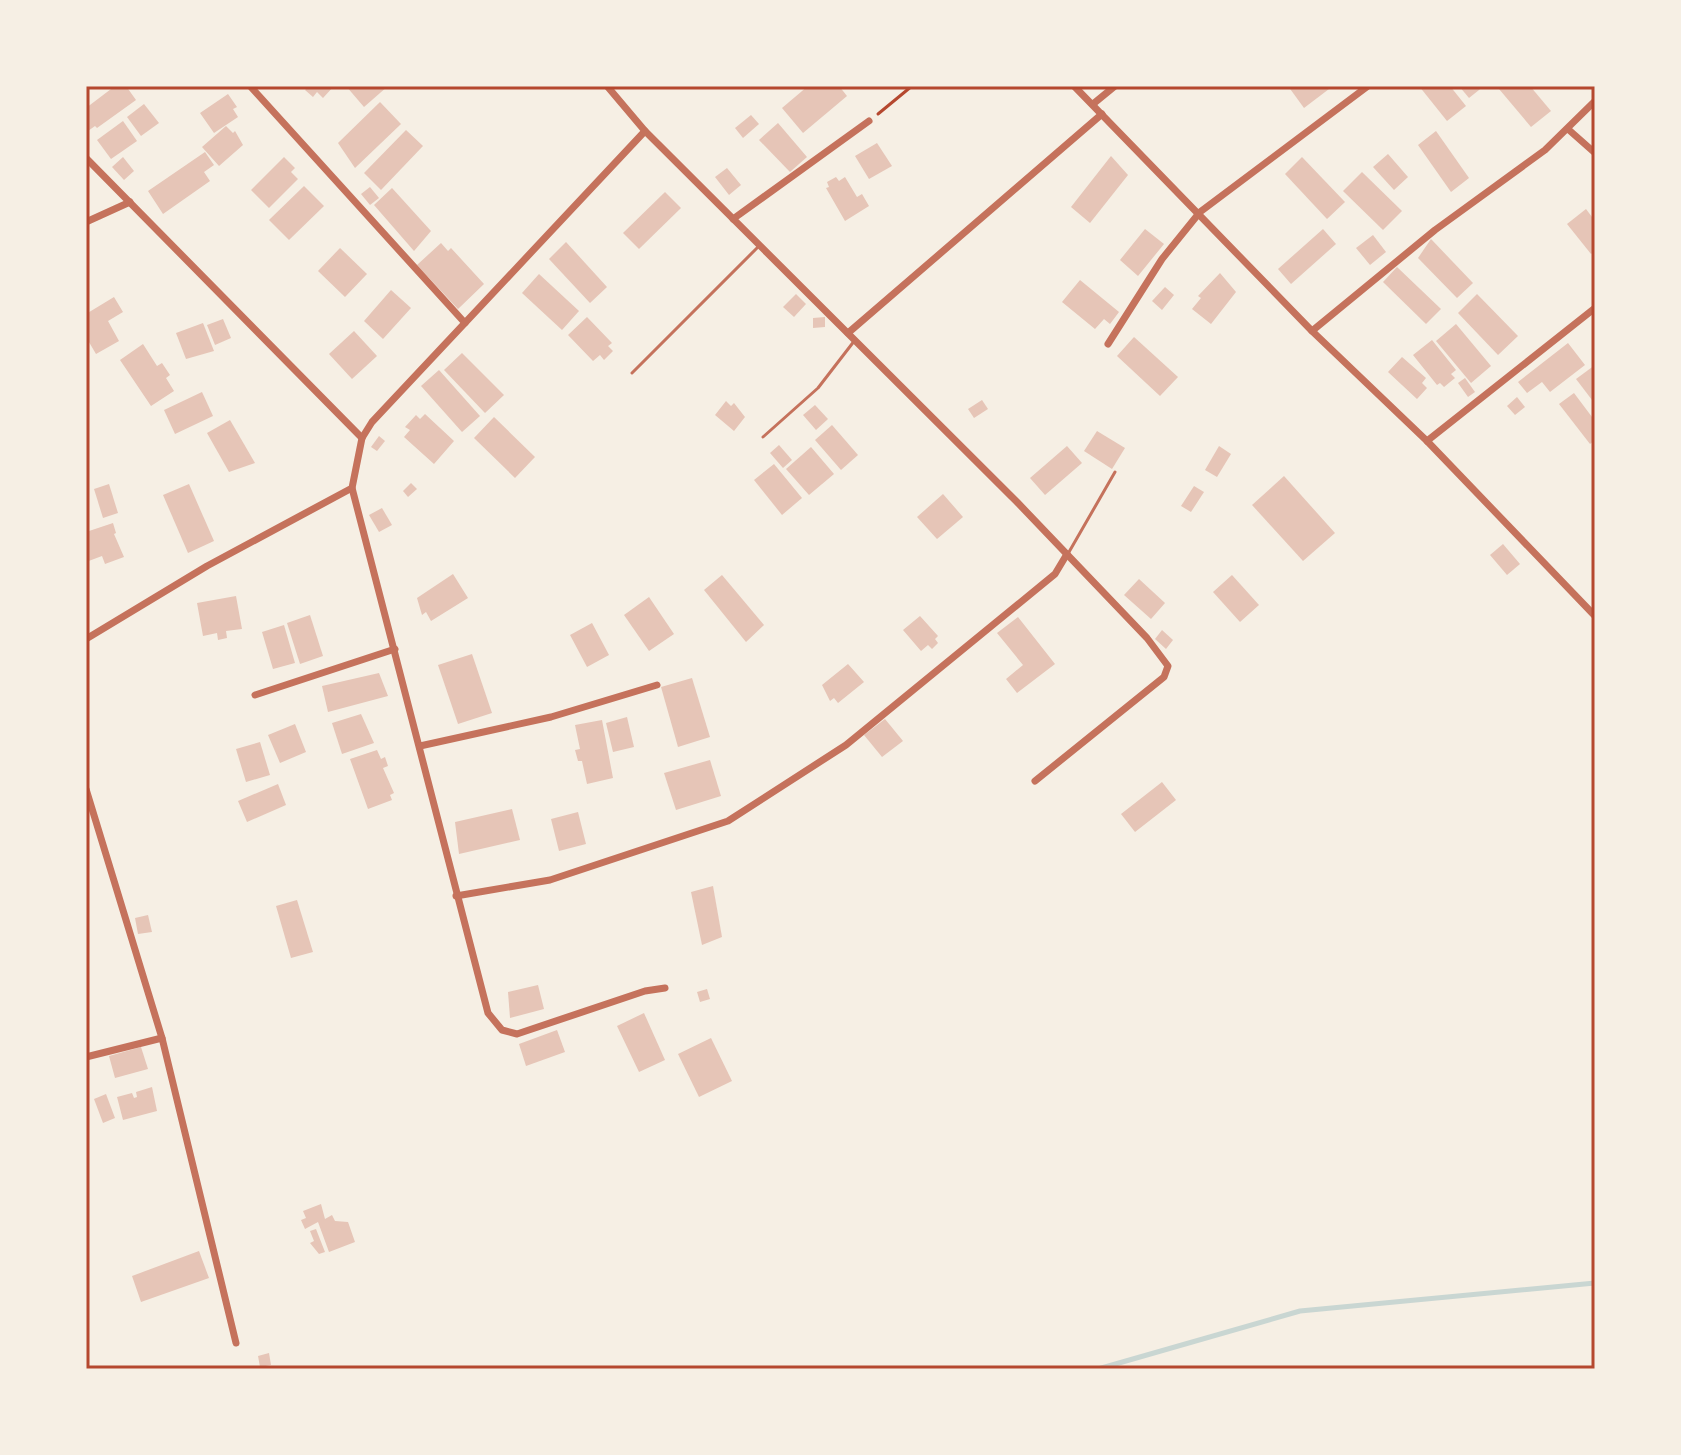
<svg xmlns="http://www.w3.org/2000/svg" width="1681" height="1455" font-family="Poppins,sans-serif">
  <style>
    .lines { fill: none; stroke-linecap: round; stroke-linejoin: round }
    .stream { stroke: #c9d6d2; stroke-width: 5 }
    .building { fill: #e6c5b7 }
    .path { stroke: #b5482f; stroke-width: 3 }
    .service { stroke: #c5725c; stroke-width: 3 }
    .minor { stroke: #c5725c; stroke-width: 7 }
    .neatline { fill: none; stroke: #b5482f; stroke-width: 3 }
  </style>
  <rect width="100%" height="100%" fill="#f6efe4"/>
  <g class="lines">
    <polyline class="stream" points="1098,1369 1300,1311 1595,1283"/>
  </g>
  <g class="building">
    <polygon points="115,86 126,86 136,100 97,128 95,126 88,131 86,108"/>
    <polygon points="309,86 334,86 323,98 317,92 313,97 305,90"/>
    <polygon points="346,86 388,86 364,107"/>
    <polygon points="808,86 839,86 847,96 803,133 782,108"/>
    <polygon points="1288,86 1327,86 1329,89 1304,108"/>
    <polygon points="1419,86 1450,86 1466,106 1447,121"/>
    <polygon points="1459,86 1484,86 1469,98"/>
    <polygon points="1502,86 1530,86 1551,111 1531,127 1499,89"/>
    <polygon points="228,94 237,107 233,109 238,117 214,133 200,113"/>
    <polygon points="380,102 401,124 355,168 338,143"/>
    <polygon points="144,104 159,123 141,136 127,117"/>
    <polygon points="751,115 759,124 743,138 735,128"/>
    <polygon points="123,121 137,141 111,159 97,140"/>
    <polygon points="778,123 807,157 790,172 759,140"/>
    <polygon points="226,126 233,133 235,131 243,145 219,166 202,147"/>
    <polygon points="406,130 423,146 381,190 364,173"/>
    <polygon points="1436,131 1469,178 1451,192 1418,145"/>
    <polygon points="877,143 892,166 869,179 855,156"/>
    <polygon points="205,152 214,165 204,172 210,181 163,214 148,191"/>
    <polygon points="1388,154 1408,177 1394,190 1373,167"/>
    <polygon points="1111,156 1128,175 1090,223 1071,207"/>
    <polygon points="123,157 134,171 124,180 112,167"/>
    <polygon points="284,157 295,168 291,172 298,179 269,208 251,190"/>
    <polygon points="1302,157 1345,202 1327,219 1285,174"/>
    <polygon points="727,168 741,185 729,195 715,177"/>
    <polygon points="1362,172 1402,211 1383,230 1343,191"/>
    <polygon points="836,177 839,181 845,177 857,197 862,194 869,206 845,221 826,188 829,187 827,182"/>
    <polygon points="304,186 324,206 289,240 269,220"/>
    <polygon points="370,187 379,198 370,205 361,194"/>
    <polygon points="392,188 431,231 414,251 374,205"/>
    <polygon points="665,192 681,208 639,249 623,233"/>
    <polygon points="1586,209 1595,221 1595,251 1591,254 1567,224"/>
    <polygon points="1145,229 1164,244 1138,276 1120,260"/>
    <polygon points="1323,229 1336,244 1291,284 1278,269"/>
    <polygon points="1373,235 1386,252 1370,265 1356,248"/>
    <polygon points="1431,239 1473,283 1457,298 1418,258"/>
    <polygon points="566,242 607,287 590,303 549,259"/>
    <polygon points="441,243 448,251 451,248 484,284 458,309 417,265"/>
    <polygon points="340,248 367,274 345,297 318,271"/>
    <polygon points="1397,267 1441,309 1426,324 1383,282"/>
    <polygon points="1220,273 1236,292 1211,324 1192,309 1201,298 1198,296"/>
    <polygon points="539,274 579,311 562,330 522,293"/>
    <polygon points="1080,280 1119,312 1110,324 1104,319 1095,329 1062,302"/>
    <polygon points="1165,287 1174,295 1162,310 1152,301"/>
    <polygon points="391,290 411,308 383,339 364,321"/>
    <polygon points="796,294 806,304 794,317 783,307"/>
    <polygon points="1477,294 1518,336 1498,355 1458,313"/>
    <polygon points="114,297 123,312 108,321 119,341 96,354 86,337 86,314"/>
    <polygon points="587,317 612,343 608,346 613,351 604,360 600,355 593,361 568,335"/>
    <polygon points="825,317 825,327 813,328 813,318"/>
    <polygon points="223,319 231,338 215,345 207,325"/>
    <polygon points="203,323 214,351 186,359 176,333"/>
    <polygon points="1456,324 1491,366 1471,383 1436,341"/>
    <polygon points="354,331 377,356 352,379 329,354"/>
    <polygon points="1134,337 1178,377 1160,396 1117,356"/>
    <polygon points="1432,340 1456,370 1451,374 1455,378 1444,387 1440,383 1437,385 1413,355"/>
    <polygon points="1568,343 1585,365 1550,392 1542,382 1527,393 1518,382"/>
    <polygon points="143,344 157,366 162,363 170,375 166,378 174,391 151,406 120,360"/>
    <polygon points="462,353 504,395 485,413 444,370"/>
    <polygon points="1402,357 1426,378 1422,383 1427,388 1417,399 1388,372"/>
    <polygon points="1595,365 1595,398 1592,400 1576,379"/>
    <polygon points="439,370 480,416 462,432 421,386"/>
    <polygon points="1465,378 1475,392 1468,397 1458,383"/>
    <polygon points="202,392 213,416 175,434 164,410"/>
    <polygon points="1574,393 1595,421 1595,440 1590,444 1559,404"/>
    <polygon points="1517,397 1525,407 1515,415 1507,406"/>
    <polygon points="982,400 988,409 974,418 968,409"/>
    <polygon points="726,401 731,406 734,403 745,417 734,431 715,415"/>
    <polygon points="815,405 828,419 816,430 803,415"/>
    <polygon points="425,414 454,441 434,464 404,437 410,430 405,427 416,415 420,419"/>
    <polygon points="494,417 535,457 515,478 474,438"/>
    <polygon points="230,420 255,463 229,472 207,433"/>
    <polygon points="832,425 858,455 841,470 815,440"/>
    <polygon points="1097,431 1125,448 1112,469 1084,451"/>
    <polygon points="379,436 385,441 377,451 371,447"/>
    <polygon points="779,445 792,460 783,468 770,453"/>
    <polygon points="1067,446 1082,463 1045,495 1030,478"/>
    <polygon points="1219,446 1231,454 1217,477 1205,470"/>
    <polygon points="811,447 834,474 809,495 786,469"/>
    <polygon points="774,464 802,498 782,515 754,480"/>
    <polygon points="1284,476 1335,533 1303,561 1252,505"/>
    <polygon points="411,483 417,489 408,497 403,491"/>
    <polygon points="109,484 118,513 103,518 94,489"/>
    <polygon points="189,484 214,541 188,553 163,495"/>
    <polygon points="1194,486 1204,492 1191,512 1181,506"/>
    <polygon points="943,494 963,517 937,539 917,517"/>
    <polygon points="382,508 392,525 379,532 369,515"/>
    <polygon points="113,523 116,533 114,534 124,557 105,564 102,556 86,562 86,532"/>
    <polygon points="1503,544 1520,564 1507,575 1490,555"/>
    <polygon points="453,574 468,598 431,621 426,612 422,615 417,598"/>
    <polygon points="722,575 764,625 746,642 704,590"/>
    <polygon points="1232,575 1259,605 1240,622 1213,592"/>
    <polygon points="1139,579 1165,603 1151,619 1124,595"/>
    <polygon points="236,596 242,629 226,631 227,638 218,640 217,633 203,636 197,603"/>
    <polygon points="649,597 674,634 649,651 624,615"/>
    <polygon points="310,615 323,656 300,664 287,623"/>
    <polygon points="920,616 938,636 935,639 938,643 932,649 928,645 921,651 903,630"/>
    <polygon points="1018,617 1055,664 1017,693 1006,679 1023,665 997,633"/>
    <polygon points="592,623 609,655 587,667 570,635"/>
    <polygon points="284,625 295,663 273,669 262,632"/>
    <polygon points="1162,630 1173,640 1166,649 1155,639"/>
    <polygon points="472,654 492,713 458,724 438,665"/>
    <polygon points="848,664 864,682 838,703 834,698 830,701 822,685"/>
    <polygon points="379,673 388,696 328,712 322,686"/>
    <polygon points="692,678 710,737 678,747 661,687"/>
    <polygon points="361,714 374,743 342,754 332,723"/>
    <polygon points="627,717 634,747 613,752 606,723"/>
    <polygon points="885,719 903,741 882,757 864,735"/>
    <polygon points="602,720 613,778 587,784 582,761 578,761 575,750 580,749 575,725"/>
    <polygon points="295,724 306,752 280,763 268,735"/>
    <polygon points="260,742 270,775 246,782 236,749"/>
    <polygon points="377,750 381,759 385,757 388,766 383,768 394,793 390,795 392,800 368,809 350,759"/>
    <polygon points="710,760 721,796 676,810 664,773"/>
    <polygon points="1162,782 1176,800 1135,832 1121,814"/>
    <polygon points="278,784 286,805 247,822 238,801"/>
    <polygon points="512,809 520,840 459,854 455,822"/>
    <polygon points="578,812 586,844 559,851 551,819"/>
    <polygon points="713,886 722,937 702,945 691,892"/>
    <polygon points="297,900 313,952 291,958 276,906"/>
    <polygon points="148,915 152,932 138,934 135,918"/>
    <polygon points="538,985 544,1009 510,1018 508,992"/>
    <polygon points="707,989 710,999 700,1002 697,992"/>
    <polygon points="644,1013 665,1060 639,1072 617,1026"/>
    <polygon points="557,1030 565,1052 526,1066 519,1044"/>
    <polygon points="711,1038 732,1081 699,1097 678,1054"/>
    <polygon points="141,1047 148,1069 115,1078 109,1056"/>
    <polygon points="152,1087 157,1111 123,1120 117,1097 132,1093 134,1098 137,1097 136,1092"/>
    <polygon points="106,1094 115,1118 103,1123 94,1099"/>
    <polygon points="321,1204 325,1219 332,1215 335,1221 348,1222 355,1242 329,1252 318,1222 305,1229 301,1220 306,1218 303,1211"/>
    <polygon points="316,1229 325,1252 319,1254 310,1243 314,1241 310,1231"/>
    <polygon points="199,1251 209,1278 141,1302 132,1276"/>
    <polygon points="269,1353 271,1365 260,1367 258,1356"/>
  </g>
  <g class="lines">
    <polyline class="path" points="878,114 912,86"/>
    <g class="service">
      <polyline points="632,373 760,245"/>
      <polyline points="763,437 818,388 855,340"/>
      <polyline points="1069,552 1115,472"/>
    </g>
    <g class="minor">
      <polyline points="250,86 465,323"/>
      <polyline points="607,86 645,131 1017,502 1147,638 1168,666 1164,677 1035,781"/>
      <polyline points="1074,86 1312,331 1427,441 1595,616"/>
      <polyline points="1093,104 1115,86"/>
      <polyline points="1569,130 1595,153"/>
      <polyline points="86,158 362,438"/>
      <polyline points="733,219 869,121"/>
      <polyline points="86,222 130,202"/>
      <polyline points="1312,331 1435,230 1545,150 1595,101"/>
      <polyline points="848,333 1102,114"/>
      <polyline points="1108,344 1162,259 1200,212 1368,86"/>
      <polyline points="1427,441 1595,308"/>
      <polyline points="352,488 488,1013 502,1030 517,1034 645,991 665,988"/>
      <polyline points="86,639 207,566 352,488 362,438 372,422 645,131"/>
      <polyline points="255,695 395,649"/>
      <polyline points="420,746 551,717 657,685"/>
      <polyline points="86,789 162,1038 236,1343"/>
      <polyline points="456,896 550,880 728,821 846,745 1055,574 1067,554"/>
      <polyline points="86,1057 162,1038"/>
    </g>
  </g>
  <rect width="1681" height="1455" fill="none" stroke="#f6efe4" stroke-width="176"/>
  <rect x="88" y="88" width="1505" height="1279" class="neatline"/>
</svg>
